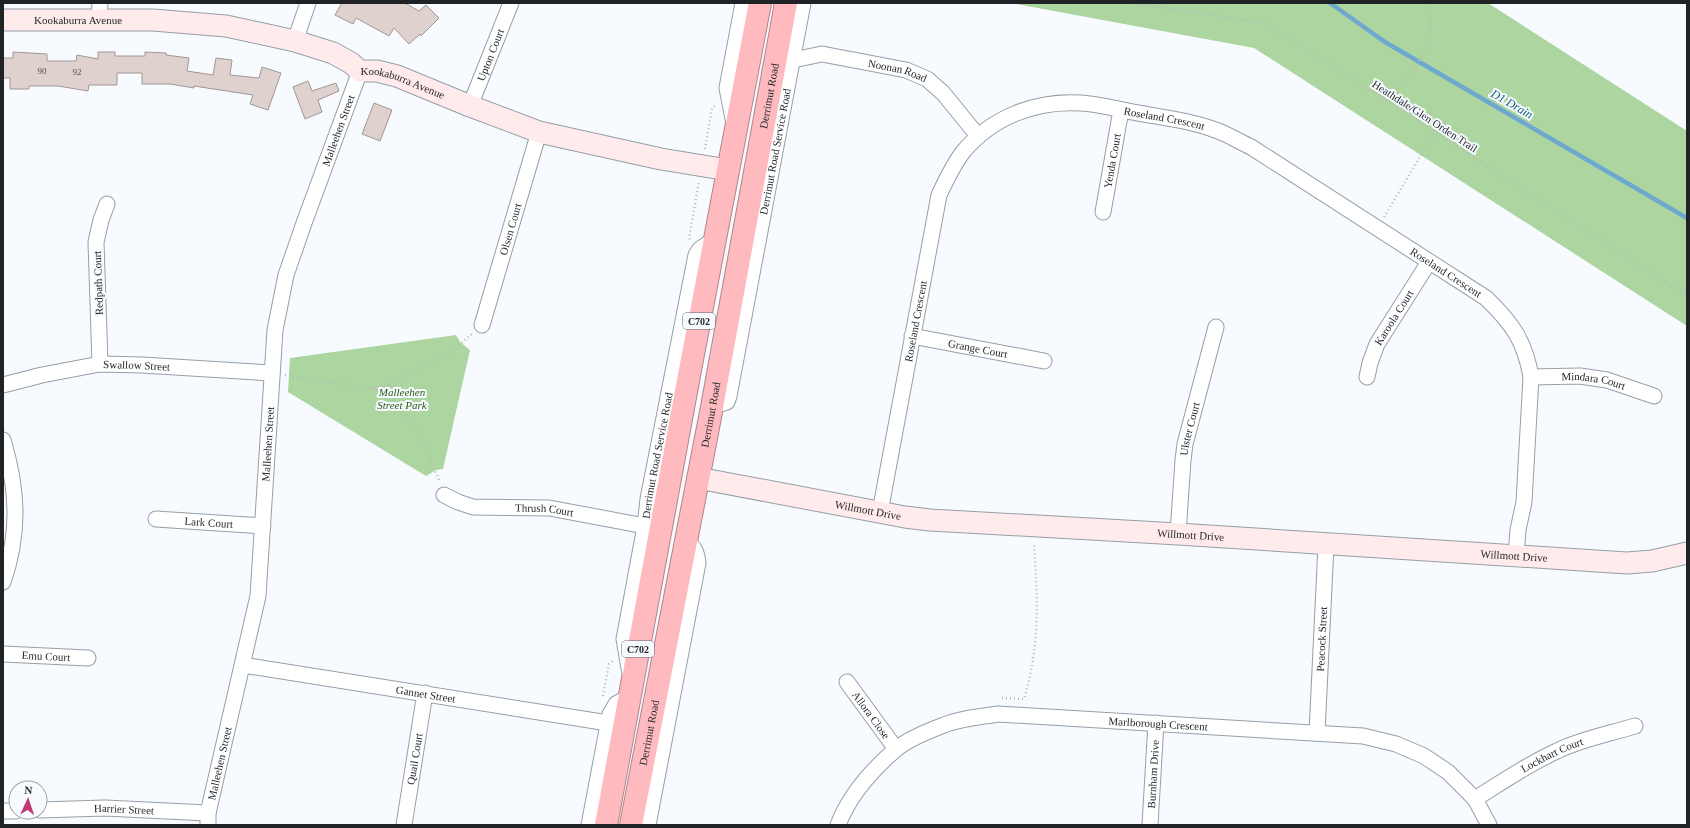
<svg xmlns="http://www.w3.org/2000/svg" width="1690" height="828" font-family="Georgia,serif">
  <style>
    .green { fill: #add5a0 }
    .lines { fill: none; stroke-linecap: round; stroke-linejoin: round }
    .stream { stroke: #6ea8cf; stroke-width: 4.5 }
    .building { fill: #dfd2ce; stroke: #a29692 }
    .street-casing { stroke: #959fa7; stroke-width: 17 }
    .secondary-casing { stroke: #959fa7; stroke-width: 23 }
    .highway-casing { stroke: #b08589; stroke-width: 24 }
    .path { stroke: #b6babd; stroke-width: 2.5; stroke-dasharray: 1 3; stroke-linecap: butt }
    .street { stroke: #fff; stroke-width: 15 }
    .secondary { stroke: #ffeaec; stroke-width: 21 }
    .highway { stroke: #febabf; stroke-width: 22 }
    .labels { text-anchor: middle; stroke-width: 4; stroke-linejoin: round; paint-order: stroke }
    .number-label { font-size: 9px; fill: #4f4f50 }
    .shield { fill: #f7fbff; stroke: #606467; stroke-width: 1 }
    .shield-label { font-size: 10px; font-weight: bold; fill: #1f2326 }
    .street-label { font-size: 11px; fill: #1f2326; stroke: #f7fbff }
    .park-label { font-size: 11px; font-style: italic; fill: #26570f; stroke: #f7fbff }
    .water-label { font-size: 12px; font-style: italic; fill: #12587e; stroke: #f7fbff }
  </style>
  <rect width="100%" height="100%" fill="#f7fbff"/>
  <g class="green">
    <polygon points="1011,3 1488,3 1687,131 1687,326 1254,48"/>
    <polygon points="456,335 460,342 470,350 443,469 436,470 426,476 288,392 290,358"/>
  </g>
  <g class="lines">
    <polyline class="stream" points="1330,3 1385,42 1687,218"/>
  </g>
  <g class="building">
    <polygon points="342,3 405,3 419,11 426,5 439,18 421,36 420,34 409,44 394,28 389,36 356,18 353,24 335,15"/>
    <polygon points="13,52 47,54 47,61 76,61 77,55 98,59 98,52 115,52 115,56 145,56 145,52 166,53 166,55 189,58 187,71 213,75 216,58 232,60 230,75 259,78 262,67 281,73 268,110 250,104 253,95 194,86 194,88 170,84 142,84 142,73 117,73 117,85 89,85 88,91 58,86 29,86 29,89 10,89 10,78 3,78 3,58 13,58"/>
    <polygon points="308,81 312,91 336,83 339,91 318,100 322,112 305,119 293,87"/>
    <polygon points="374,103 392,110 380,141 362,134"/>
  </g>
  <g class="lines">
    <defs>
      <g id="street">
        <polyline points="99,20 100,3"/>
        <polyline points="295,41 308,3"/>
        <path id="s1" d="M793,60L822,54L906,70L927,79L943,93L978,136"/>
        <path id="s2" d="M470,106L511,3"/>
        <polyline points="734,124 727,88 743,3"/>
        <path id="s3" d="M1103,212L1121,110"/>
        <path id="s4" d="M482,325L539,132"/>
        <path id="s5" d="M912,336L1044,361"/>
        <polyline points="100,364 96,242 101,220 107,204"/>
        <path id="s6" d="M1367,377L1370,363L1377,344L1429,262"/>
        <path id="s7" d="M1531,377L1580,376L1607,380L1654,396"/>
        <path id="s8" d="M3,385L42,375L100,364L142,365L272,373"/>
        <path id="s9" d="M712,407L727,402L729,396L803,3"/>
        <path d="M3,440C18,490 20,533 3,582"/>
        <path id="s10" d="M444,495L458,502L473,507L549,508L645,526"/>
        <path id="s11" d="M880,512L939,195C946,180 953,165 963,152C992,117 1036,100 1081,103C1100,104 1120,110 1138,113C1165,118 1193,121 1218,131C1229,135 1240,142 1251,147L1486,298C1512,323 1525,341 1531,377L1524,502L1518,530L1516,556"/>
        <path id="s12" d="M156,519L263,526"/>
        <path id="s13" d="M1178,534L1183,460L1185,444L1216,327"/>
        <path id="s14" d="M3,654L88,658"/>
        <path id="s15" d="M243,665L608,723"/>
        <path id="s16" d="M630,674L624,639L645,526L648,499L696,255L700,249L715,239"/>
        <path id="s17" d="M847,682L896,749"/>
        <path id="s18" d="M1317,733L1326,545"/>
        <path id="s19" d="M1475,799C1502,782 1528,764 1557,751C1581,739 1609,734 1635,726"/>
        <path id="s20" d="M40,810L105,808L208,813"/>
        <polyline points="3,811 16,811"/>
        <path id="s21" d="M208,825V813L258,596L275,330L286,275L304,223L360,71"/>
        <path id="s22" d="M404,825L425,693"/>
        <polyline points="589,825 610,714 616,704 630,696"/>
        <path d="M648,825L698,563C697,553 695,547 686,541"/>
        <path id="s23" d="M838,825C849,796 872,770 895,750C908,739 928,731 944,725C961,718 980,717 998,714L1363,736L1396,744L1424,756L1448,772L1475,799L1489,825"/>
        <path id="s24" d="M1150,825L1156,723"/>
      </g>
      <g id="secondary">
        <path id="s25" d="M3,20H153L226,26L295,41L333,53L351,63L360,71H377L397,76L470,106L539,132L661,159L728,170"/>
        <path id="s26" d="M698,478L905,517L930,520L1178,534L1627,563L1652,561L1687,553"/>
      </g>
      <g id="highway">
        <polyline points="606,825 690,370 760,3"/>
        <path id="s27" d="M631,825L712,407L786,3"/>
      </g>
    </defs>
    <use href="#street" class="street-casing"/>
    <use href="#secondary" class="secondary-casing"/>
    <use href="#highway" class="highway-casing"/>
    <g class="path">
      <polyline points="1134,3 1265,23 1383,98 1687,296"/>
      <path d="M1383,98C1393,90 1404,82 1411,73C1427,54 1436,27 1427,3"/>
      <polyline points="705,149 712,108 716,105"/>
      <polyline points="1384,217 1435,132"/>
      <polyline points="690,239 689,238 699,182"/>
      <polyline points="285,375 374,389 394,402 416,426 440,482"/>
      <polyline points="374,389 392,384 451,352 472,334"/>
      <polyline points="603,696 609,664 614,660"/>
      <path d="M1002,698L1024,699C1040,646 1038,599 1034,545"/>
    </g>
    <use href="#street" class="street"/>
    <use href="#secondary" class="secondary"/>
    <use href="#highway" class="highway"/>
  </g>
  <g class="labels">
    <g class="number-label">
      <text x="42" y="74">90</text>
      <text x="77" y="75">92</text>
    </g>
    <g class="shield">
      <rect x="683" y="313" width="32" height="16" rx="3"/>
      <rect x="622" y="641" width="32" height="16" rx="3"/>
    </g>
    <g class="shield-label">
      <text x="699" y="325">C702</text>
      <text x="638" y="653">C702</text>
    </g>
    <g class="street-label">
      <text dy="4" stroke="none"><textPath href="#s25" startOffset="75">Kookaburra Avenue</textPath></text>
      <text dy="4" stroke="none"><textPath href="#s2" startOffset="55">Upton Court</textPath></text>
      <text dy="4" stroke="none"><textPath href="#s1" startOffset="107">Noonan Road</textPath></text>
      <text dy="4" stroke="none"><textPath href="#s25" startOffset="411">Kookaburra Avenue</textPath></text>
      <text dy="4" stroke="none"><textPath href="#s27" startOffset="742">Derrimut Road</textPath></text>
      <text transform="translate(1425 116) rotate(33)" y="4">Heathdale/Glen Orden Trail</text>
      <text dy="4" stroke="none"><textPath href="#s11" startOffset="589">Roseland Crescent</textPath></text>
      <text dy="4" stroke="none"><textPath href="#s21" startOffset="711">Malleehen Street</textPath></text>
      <text dy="4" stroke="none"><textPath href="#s9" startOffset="271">Derrimut Road Service Road</textPath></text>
      <text dy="4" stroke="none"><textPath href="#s3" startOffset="52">Yenda Court</textPath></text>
      <text dy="4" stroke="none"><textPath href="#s4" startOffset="100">Olsen Court</textPath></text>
      <text dy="4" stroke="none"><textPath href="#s11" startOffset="913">Roseland Crescent</textPath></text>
      <text transform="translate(98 283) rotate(-92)" y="4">Redpath Court</text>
      <text dy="4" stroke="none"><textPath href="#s6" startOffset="66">Karoola Court</textPath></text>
      <text dy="4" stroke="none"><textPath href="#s11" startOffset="194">Roseland Crescent</textPath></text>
      <text dy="4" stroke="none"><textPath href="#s5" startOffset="67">Grange Court</textPath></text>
      <text dy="4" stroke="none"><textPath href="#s8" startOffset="136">Swallow Street</textPath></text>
      <text dy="4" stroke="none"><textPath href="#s7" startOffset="63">Mindara Court</textPath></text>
      <text dy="4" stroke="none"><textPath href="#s27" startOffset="418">Derrimut Road</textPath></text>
      <text dy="4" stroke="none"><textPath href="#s13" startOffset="106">Ulster Court</textPath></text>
      <text dy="4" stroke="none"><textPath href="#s21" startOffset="387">Malleehen Street</textPath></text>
      <text dy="4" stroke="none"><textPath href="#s16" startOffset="222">Derrimut Road Service Road</textPath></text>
      <text dy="4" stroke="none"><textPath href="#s10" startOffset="103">Thrush Court</textPath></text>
      <text dy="4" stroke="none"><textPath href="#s26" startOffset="173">Willmott Drive</textPath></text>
      <text dy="4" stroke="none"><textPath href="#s12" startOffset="53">Lark Court</textPath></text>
      <text dy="4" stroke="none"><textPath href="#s26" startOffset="497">Willmott Drive</textPath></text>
      <text dy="4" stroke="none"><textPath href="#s26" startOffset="821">Willmott Drive</textPath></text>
      <text dy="4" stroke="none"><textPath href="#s18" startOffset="94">Peacock Street</textPath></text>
      <text dy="4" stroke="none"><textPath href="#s14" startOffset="43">Emu Court</textPath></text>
      <text dy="4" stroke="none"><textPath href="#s15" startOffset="185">Gannet Street</textPath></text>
      <text dy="4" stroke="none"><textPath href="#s17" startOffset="41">Allora Close</textPath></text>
      <text dy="4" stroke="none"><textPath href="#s23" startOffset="366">Marlborough Crescent</textPath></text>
      <text dy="4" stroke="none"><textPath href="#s27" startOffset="94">Derrimut Road</textPath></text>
      <text dy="4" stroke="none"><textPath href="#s19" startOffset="89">Lockhart Court</textPath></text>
      <text dy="4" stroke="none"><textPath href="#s22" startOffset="67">Quail Court</textPath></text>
      <text dy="4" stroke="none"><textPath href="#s21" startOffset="63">Malleehen Street</textPath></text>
      <text dy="4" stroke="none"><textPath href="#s24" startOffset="51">Burnham Drive</textPath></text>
      <text dy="4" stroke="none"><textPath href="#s20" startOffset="84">Harrier Street</textPath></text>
    </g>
    <g class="park-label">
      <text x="402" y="396">Malleehen<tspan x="402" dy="13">Street Park</tspan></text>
    </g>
    <g class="water-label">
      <text transform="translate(1512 104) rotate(30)" y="4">D1 Drain</text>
    </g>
  </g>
  <rect width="1690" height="828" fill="none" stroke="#1f2326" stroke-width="8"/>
  <g transform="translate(28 800) rotate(3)"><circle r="19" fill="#f7fbff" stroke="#a1a5a8"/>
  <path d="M0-3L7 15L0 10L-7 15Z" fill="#c13770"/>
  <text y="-6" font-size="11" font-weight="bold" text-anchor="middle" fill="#1f2326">N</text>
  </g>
</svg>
